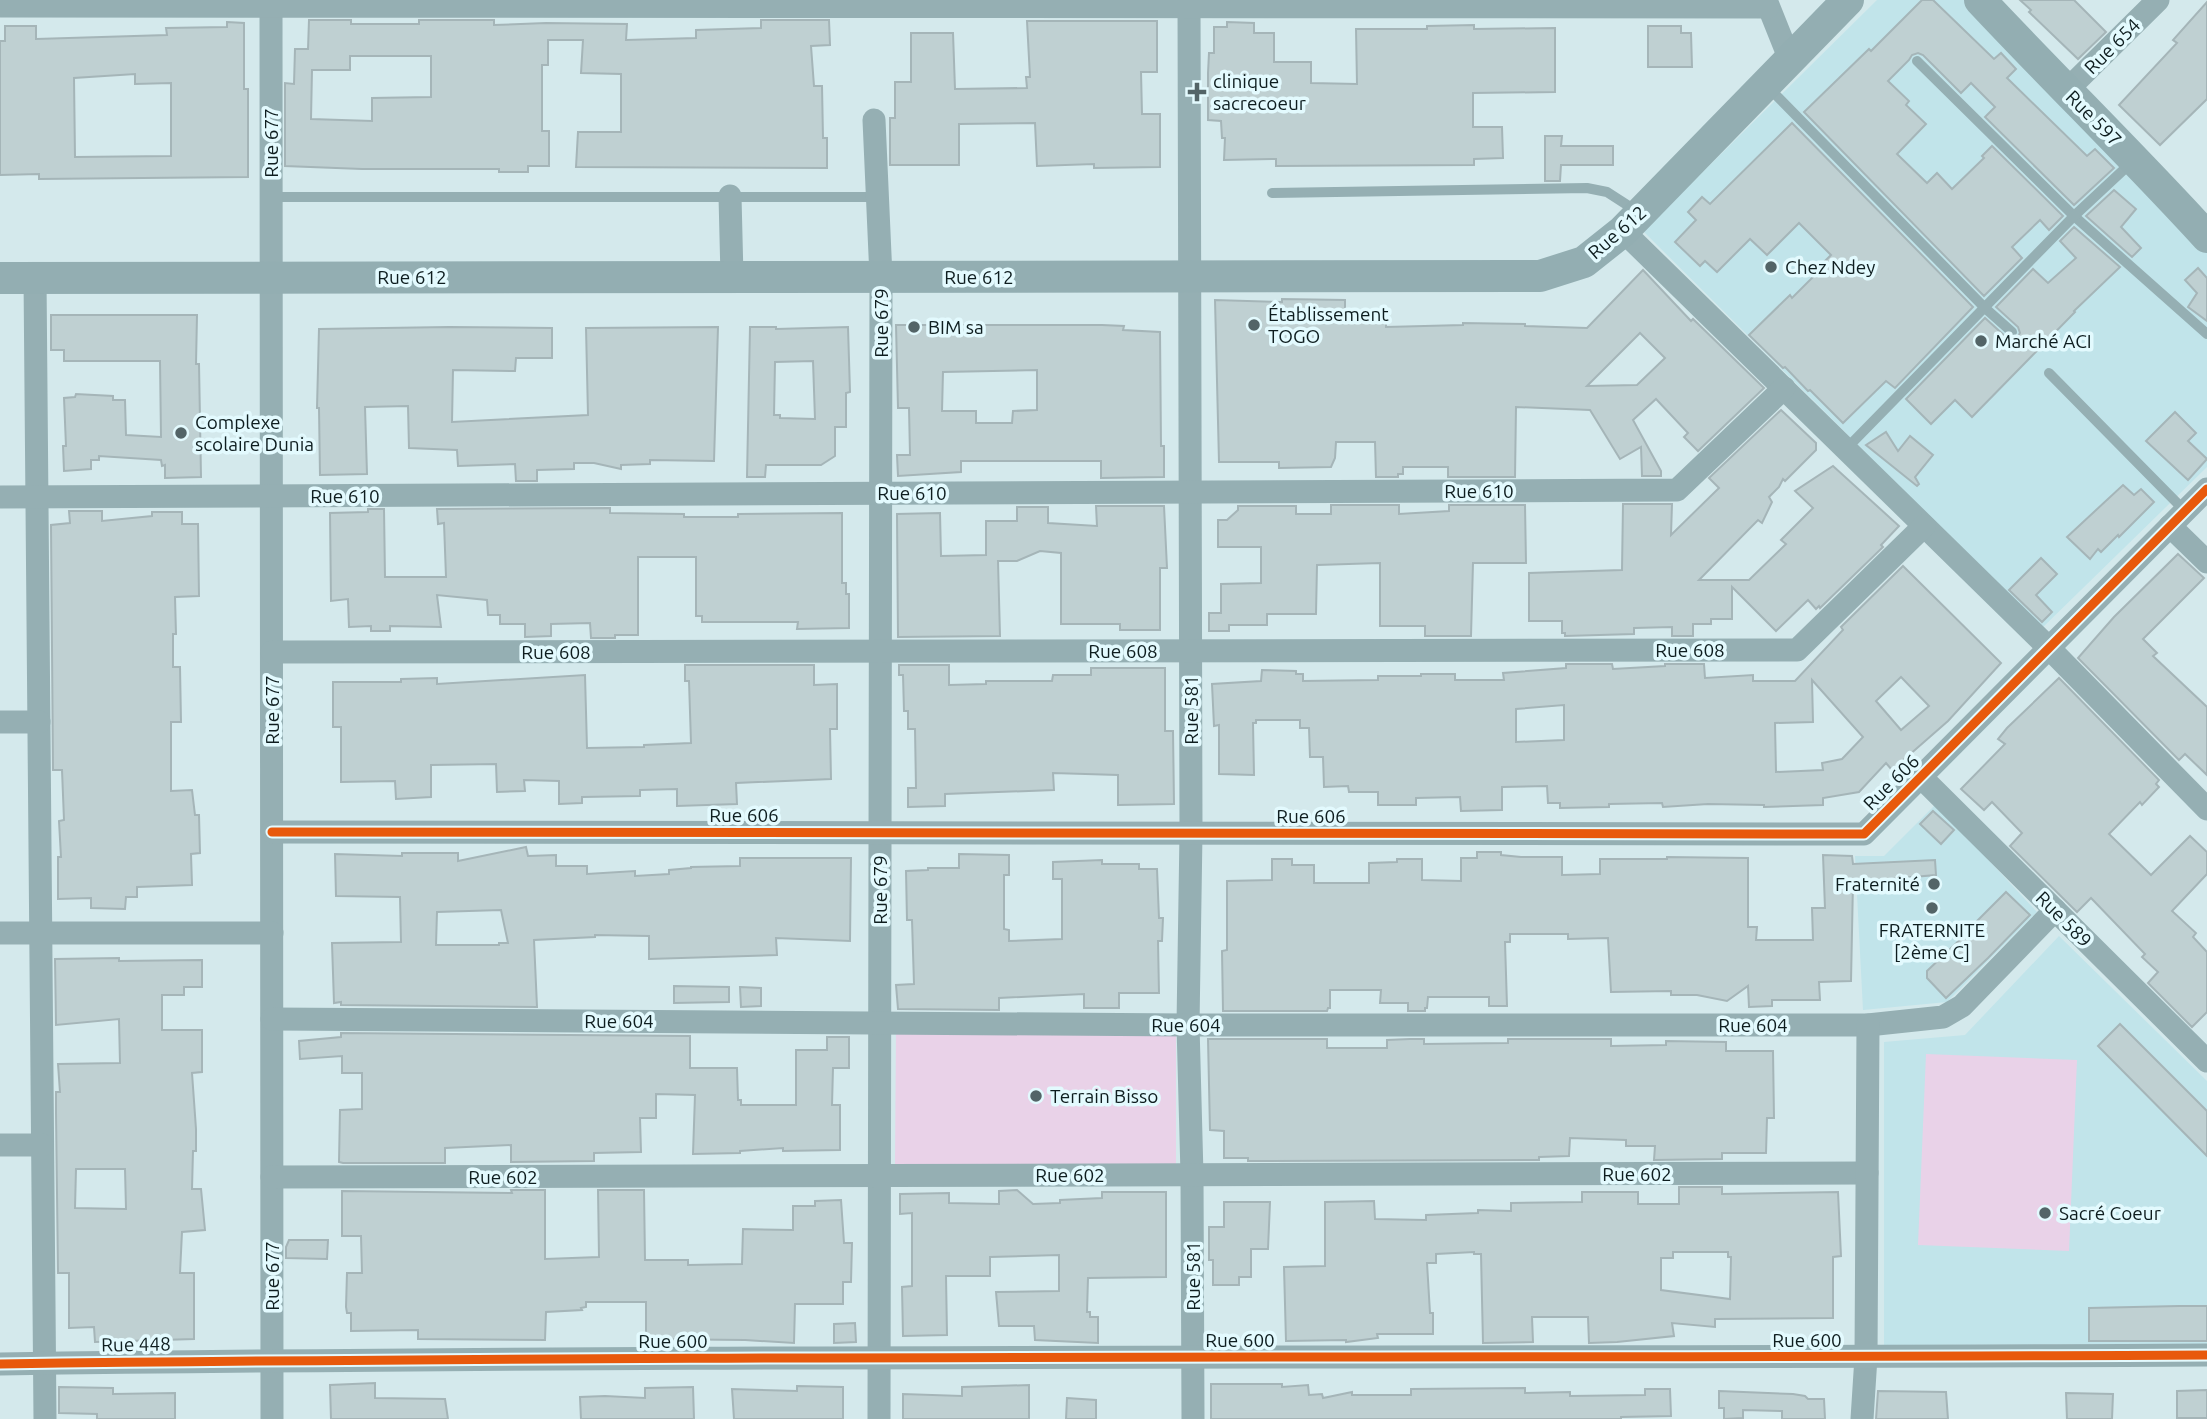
<svg xmlns="http://www.w3.org/2000/svg" width="2207" height="1419" font-family="Ubuntu,sans-serif">
  <style>
    .built { fill: #c1e4ea }
    .green { fill: #e9d2e8 }
    .building { fill: #bfd0d2; stroke: #a5b5b8; stroke-width: 2; fill-rule: evenodd }
    .lines { fill: none; stroke-linecap: round; stroke-linejoin: round }
    .lane { stroke: #95afb3; stroke-width: 10 }
    .street { stroke: #95afb3; stroke-width: 23 }
    .secondary { stroke: #93aeb2; stroke-width: 32 }
    .cycleway-casing { stroke: #e3fafe; stroke-width: 13 }
    .cycleway { stroke: #e8590c; stroke-width: 9 }
    .poi-dot { fill: #536467; stroke: #e3fafe; stroke-width: 2.5 }
    .labels { text-anchor: middle; stroke-width: 7; stroke-linejoin: round; paint-order: stroke }
    .street-label { font-size: 19px; fill: #0e1d1f; stroke: #e3fafe }
    .poi-label { font-size: 19px; fill: #0e1d1f; stroke: #e3fafe; text-anchor: start }
  </style>
  <rect width="100%" height="100%" fill="#d4e9ec"/>
  <g class="built">
    <polygon points="1877,0 1984,0 2207,252 2207,467 2039,631 1844,431 1643,231"/>
    <polygon points="1936,804 2037,912 1947,1002 1863,1010 1855,856 1884,856"/>
    <polygon points="2059,936 2207,1081 2207,1344 1884,1345 1884,1042 1965,1035"/>
  </g>
  <g class="green">
    <polygon points="1176,1027 1176,1165 895,1165 896,1028"/>
    <polygon points="1926,1054 2077,1060 2069,1251 1918,1245"/>
  </g>
  <g class="building">
    <polygon points="1922,0 1933,0 1994,59 2001,53 2016,69 2007,78 2087,156 2095,149 2114,168 2074,205 1985,117 1995,107 1971,83 1961,93 1923,55 1918,53 1912,55 1909,60 1888,81 1909,101 1906,105 1926,124 1897,154 1927,183 1937,173 1952,189 1984,158 1982,156 1992,146 2063,216 2049,230 2040,220 2012,247 2022,258 1984,296 1804,112 1869,49 1871,51"/>
    <polygon points="2020,0 2074,0 2106,32 2078,59 2029,12 2031,10"/>
    <polygon points="2207,2 2207,99 2160,145 2119,105 2177,43 2173,40"/>
    <path d="M309,20H351V24H419V20H494V25L546,23L627,24L626,40L696,38V30L761,28V20H829L830,45L811,46L814,86H822L823,138H827V168L576,167L578,132H621V74L581,73L583,40H548V65H542V131H549V166H528V172H499V169H362L285,166V83L294,84L295,49H308ZM350,56H431V97L372,98V121L311,119L312,70H350Z"/>
    <polygon points="1027,21 1157,21 1157,72 1141,72 1142,114 1160,114 1160,167 1094,168 1094,164 1037,166 1035,123 959,124 959,165 890,165 890,118 895,118 895,82 911,82 911,33 953,33 955,89 1027,88 1026,77 1030,77"/>
    <path d="M227,22L244,23V89H248V177L39,179V174L0,175V41H5V26H36V39L167,35L166,28L227,27ZM135,74V84L171,83V156L75,157L74,78Z"/>
    <polygon points="1227,22 1254,23 1254,33 1274,33 1274,62 1311,62 1311,83 1357,84 1356,29 1427,29 1427,26 1474,25 1474,29 1555,28 1555,92 1473,93 1473,127 1502,127 1503,158 1474,159 1474,165 1276,166 1276,159 1224,160 1225,138 1222,138 1221,121 1208,120 1208,73 1209,53 1214,53 1214,27 1227,27"/>
    <polygon points="1648,26 1681,26 1681,33 1691,33 1692,67 1648,67"/>
    <polygon points="1792,123 1973,307 1895,388 1886,381 1843,423 1810,390 1808,391 1785,367 1783,368 1749,335 1790,295 1792,298 1825,265 1823,263 1831,255 1799,223 1767,255 1750,239 1717,272 1705,261 1700,266 1675,242 1696,220 1688,212 1702,197 1710,204"/>
    <polygon points="1545,136 1562,136 1561,146 1613,146 1613,165 1561,165 1560,181 1545,181"/>
    <polygon points="2114,190 2136,209 2121,227 2141,248 2132,257 2086,216"/>
    <polygon points="2074,227 2120,267 2074,311 2075,312 1972,417 1955,400 1931,424 1906,399 1985,318 2007,338 2014,340 2017,338 2020,333 2018,327 1996,307 2033,269 2048,283 2076,258 2060,241"/>
    <polygon points="2198,268 2207,278 2207,321 2188,307 2197,293 2185,280"/>
    <path d="M1643,270L1691,321L1693,319L1764,388L1698,451L1684,437L1688,433L1656,399L1633,420L1661,471V476H1642L1641,447L1620,459L1590,410L1516,407L1515,477H1448V467H1403V474H1398V477H1376L1375,442H1336L1335,458L1331,467L1279,468V462H1219L1215,300L1282,302V299L1345,300V317L1386,318V327L1463,325V323L1525,324V326L1587,328ZM1640,333L1665,358L1637,385L1587,386Z"/>
    <polygon points="51,315 197,315 196,364 199,364 201,477 165,478 165,465 162,466 161,460 99,456 99,460 91,460 91,469 64,471 63,446 66,446 64,398 75,397 76,394 113,396 113,400 125,400 126,435 161,437 160,361 64,361 64,350 51,350"/>
    <path d="M896,325H1102L1124,326L1123,330L1160,332L1161,446H1164V477L1101,478V461H961V472L898,476L897,455H910L909,408H898ZM1037,370V410L1013,411L1012,423H976V411H942L943,372Z"/>
    <polygon points="449,327 552,328 552,358 516,358 515,371 453,370 452,422 588,415 586,328 718,327 714,461 650,460 650,464 621,465 621,469 594,463 574,463 574,469 537,470 537,481 516,481 515,464 458,466 457,450 409,448 408,406 365,407 367,474 320,475 319,408 317,408 319,329"/>
    <path d="M750,327H776V329L848,327L850,392L846,393V427H835V456L821,465H766L765,477H747ZM813,361L815,419L780,418V415H774L775,362Z"/>
    <polygon points="1781,410 1816,443 1816,450 1785,481 1783,479 1779,487 1769,497 1772,502 1762,523 1758,520 1699,580 1749,580 1786,544 1781,540 1813,508 1795,491 1833,466 1899,526 1881,545 1883,547 1820,608 1819,606 1816,609 1808,600 1776,631 1732,587 1732,619 1711,619 1711,624 1693,624 1693,636 1672,636 1672,627 1634,628 1634,634 1565,636 1565,633 1562,633 1562,621 1529,621 1529,573 1622,570 1623,504 1672,504 1671,535 1719,488 1709,478"/>
    <polygon points="2175,412 2196,433 2188,441 2207,459 2188,480 2146,441"/>
    <polygon points="1886,432 1898,451 1910,436 1933,455 1915,477 1919,484 1917,486 1866,445"/>
    <polygon points="2123,485 2134,495 2141,489 2154,502 2119,537 2118,535 2101,552 2098,549 2090,559 2067,537"/>
    <polygon points="1331,505 1399,505 1399,514 1449,511 1449,505 1525,505 1526,563 1473,563 1471,636 1425,636 1425,626 1380,626 1380,563 1317,565 1316,614 1267,614 1267,625 1229,625 1229,631 1209,631 1209,613 1221,613 1221,584 1261,583 1261,547 1218,547 1218,520 1227,520 1238,510 1238,506 1296,506 1296,514 1331,514"/>
    <polygon points="1096,506 1164,506 1167,568 1160,568 1160,630 1120,630 1120,624 1061,624 1061,553 1040,551 1017,561 998,561 1000,636 898,637 897,514 940,513 941,556 986,555 986,521 1017,521 1017,507 1048,507 1048,523 1097,526"/>
    <polygon points="610,508 610,513 684,514 684,517 738,517 738,514 842,513 842,583 846,583 846,594 849,594 849,628 797,629 798,622 702,622 702,616 696,616 696,557 638,557 638,635 615,635 615,638 591,638 590,623 551,624 551,636 525,637 525,624 500,624 500,615 488,615 487,600 437,595 441,627 390,626 390,631 371,631 371,626 349,627 348,599 331,601 330,513 368,512 368,509 384,509 385,577 446,577 444,523 438,524 437,509"/>
    <polygon points="69,511 102,511 102,521 152,516 152,512 182,512 182,524 198,524 199,596 175,597 176,634 173,634 173,667 180,667 181,722 171,722 171,791 192,790 195,815 199,815 200,853 191,854 192,885 137,887 137,897 126,897 125,909 91,908 91,898 58,899 58,857 61,857 59,821 64,820 62,770 53,770 51,525 70,523"/>
    <polygon points="2178,554 2204,578 2143,639 2157,653 2153,656 2207,707 2207,775 2185,754 2179,760 2078,658 2114,617"/>
    <polygon points="2041,558 2057,574 2036,595 2052,612 2042,622 2009,590"/>
    <path d="M1903,566L2001,663L1948,721L1892,770L1886,763L1859,792L1823,798V805L1764,807V805L1708,804L1663,807L1662,803L1609,804V807L1560,808V803H1548L1547,786L1502,787V810L1461,811L1460,797L1416,798V805H1378V792H1349L1348,786L1324,787L1323,757H1310L1309,728H1300V720H1256V723H1253L1254,775L1219,774V725L1214,726L1212,684L1261,681L1262,670L1296,671V674H1303V681L1378,680V676H1421V674H1455V680H1504L1503,673L1566,668V664H1612L1613,669L1665,666V664H1704L1705,678L1753,675V681H1795L1843,630L1841,627ZM1901,677L1929,706L1901,730L1876,701ZM1812,680L1863,737L1842,759L1822,763L1823,770L1776,772L1775,723L1813,722ZM1564,705V740L1516,742V709Z"/>
    <polygon points="685,665 814,665 814,685 837,684 837,729 830,729 831,779 736,783 737,804 677,806 677,789 640,790 640,796 582,797 582,803 559,804 559,781 524,780 525,791 497,792 496,764 431,765 431,797 396,799 395,781 341,782 341,727 333,727 333,682 401,682 401,679 437,678 437,684 585,675 587,748 644,747 644,745 691,743 689,681 685,681"/>
    <polygon points="899,665 949,665 949,685 986,684 986,681 1052,681 1053,675 1091,675 1091,668 1165,668 1165,731 1173,731 1174,804 1118,805 1118,775 1053,773 1054,790 945,794 945,806 908,807 908,788 916,788 915,729 908,729 908,711 904,711 903,675 899,675"/>
    <polygon points="2059,678 2159,780 2156,784 2159,787 2142,805 2140,802 2109,834 2151,875 2190,836 2207,852 2207,874 2172,911 2196,933 2193,937 2207,952 2207,1012 2192,1027 2148,983 2158,972 2142,957 2145,954 2091,898 2077,912 2010,846 2022,833 1992,802 1984,810 1961,789 2005,744 1998,739 2007,728"/>
    <polygon points="1933,811 1954,830 1941,844 1920,824"/>
    <path d="M526,847L528,856L556,855V866H587V874L635,871V876L669,874V870L691,868V867L740,866V858H851L850,941L776,938L777,955L649,959V936L595,935V937L534,940L537,1007L341,1005V1002L334,1003L332,943L401,942L400,897L336,896L335,854L402,856V853H458V861ZM501,910L508,943H499V945H436L437,912Z"/>
    <polygon points="1477,852 1501,852 1501,855 1521,857 1562,857 1562,875 1600,874 1600,859 1667,859 1667,857 1748,858 1748,927 1757,927 1756,940 1813,940 1812,908 1825,908 1823,855 1852,856 1853,864 1935,860 1936,875 1853,882 1851,981 1819,982 1820,1000 1772,1000 1772,1006 1749,1007 1748,986 1727,1001 1697,995 1671,995 1671,991 1611,992 1608,938 1568,939 1568,934 1510,934 1510,942 1505,942 1507,1006 1489,1006 1489,997 1428,997 1427,1008 1425,1008 1425,1011 1408,1011 1408,1003 1380,1003 1381,990 1330,990 1330,1008 1328,1008 1327,1011 1223,1011 1222,951 1227,950 1227,881 1272,880 1272,859 1292,859 1292,865 1314,865 1314,883 1369,883 1369,863 1397,862 1397,859 1422,859 1422,880 1461,881 1461,858 1477,858"/>
    <polygon points="959,854 1009,855 1009,875 1004,875 1004,929 1009,930 1009,941 1062,939 1062,879 1053,879 1053,862 1102,860 1102,864 1139,864 1139,869 1157,869 1159,918 1163,918 1162,941 1158,941 1159,993 1119,993 1119,1008 1084,1008 1084,994 999,998 999,1010 898,1009 896,985 914,984 912,920 907,920 906,871 928,870 928,868 959,868"/>
    <polygon points="2006,892 2030,915 1988,958 1946,998 1927,978 1927,971 1966,934 1965,933"/>
    <path d="M119,958V961L202,960V987H184V995H162V1030H202V1072L192,1073L196,1129V1151H193L192,1189H201L205,1230L182,1232L180,1273H194V1339L95,1342L94,1327L69,1328V1273H58L56,1113V1092H60L58,1064L120,1063L119,1019L56,1025L55,959ZM76,1169H125L126,1209L75,1208Z"/>
    <polygon points="674,986 729,987 729,1002 674,1003"/>
    <polygon points="740,987 761,988 761,1006 741,1007"/>
    <polygon points="2120,1024 2207,1111 2207,1156 2098,1046"/>
    <polygon points="341,1033 690,1036 690,1068 737,1068 738,1100 741,1100 741,1105 796,1105 796,1050 827,1050 827,1037 849,1037 849,1068 833,1068 832,1105 840,1105 840,1150 783,1151 783,1148 740,1151 740,1153 693,1154 695,1095 656,1094 656,1118 640,1118 641,1152 594,1153 594,1161 511,1162 511,1145 445,1148 445,1163 343,1163 339,1162 340,1110 362,1109 362,1073 342,1073 342,1056 300,1059 299,1041 341,1037"/>
    <polygon points="1208,1039 1327,1039 1327,1048 1387,1048 1387,1040 1410,1039 1424,1039 1424,1044 1508,1043 1508,1039 1611,1039 1611,1046 1666,1045 1666,1041 1726,1042 1726,1051 1773,1051 1774,1118 1767,1118 1766,1153 1722,1153 1722,1159 1654,1160 1655,1146 1626,1146 1626,1140 1570,1138 1569,1156 1539,1157 1539,1160 1248,1161 1248,1158 1224,1158 1224,1131 1210,1130"/>
    <path d="M1679,1187H1722V1194L1838,1192L1841,1256L1833,1257V1318L1715,1319V1327L1672,1323L1674,1336L1617,1342L1589,1343L1588,1317H1532L1533,1342L1483,1343L1481,1254H1474V1252L1436,1254V1263H1427L1430,1313H1433V1334H1377L1378,1338L1346,1342V1340L1286,1341L1284,1267L1325,1266V1202L1374,1201L1375,1219L1426,1220V1215L1478,1213V1210L1511,1211V1203L1582,1202V1192H1638V1204H1679ZM1673,1252H1728V1257H1731L1730,1299L1661,1290V1258H1673Z"/>
    <polygon points="511,1190 545,1190 545,1259 599,1257 598,1190 644,1190 645,1260 688,1260 688,1265 742,1264 743,1229 793,1230 793,1206 815,1206 815,1201 841,1200 844,1243 852,1243 851,1282 843,1282 843,1304 795,1304 794,1343 745,1340 646,1339 646,1302 586,1302 586,1307 581,1308 582,1310 546,1312 545,1340 418,1339 418,1330 351,1331 351,1313 347,1313 346,1307 347,1273 362,1273 361,1236 342,1236 342,1191 512,1193"/>
    <polygon points="1017,1190 1033,1204 1060,1203 1060,1200 1102,1198 1102,1192 1166,1192 1166,1277 1088,1278 1087,1312 1090,1312 1090,1317 1098,1317 1098,1343 1035,1340 1034,1326 999,1326 996,1292 1059,1291 1059,1255 990,1257 990,1276 946,1276 947,1335 903,1336 902,1287 912,1286 912,1213 900,1214 900,1194 949,1193 949,1203 999,1204 999,1191"/>
    <polygon points="1224,1202 1270,1202 1268,1249 1251,1249 1251,1277 1239,1277 1239,1285 1213,1285 1213,1260 1209,1260 1209,1227 1224,1227"/>
    <polygon points="289,1240 328,1240 327,1259 286,1258 286,1247"/>
    <polygon points="2179,1306 2207,1306 2207,1341 2089,1341 2089,1308"/>
    <polygon points="855,1323 856,1342 834,1343 834,1324"/>
    <polygon points="375,1383 375,1398 445,1399 448,1419 331,1419 330,1385"/>
    <polygon points="1211,1384 1282,1384 1282,1387 1308,1385 1309,1395 1322,1394 1323,1398 1352,1392 1352,1395 1411,1395 1411,1389 1525,1388 1525,1393 1570,1392 1570,1396 1645,1395 1645,1389 1670,1389 1671,1416 1621,1417 1621,1419 1211,1419"/>
    <polygon points="1029,1385 1029,1419 903,1419 903,1394 962,1396 962,1387"/>
    <polygon points="797,1386 843,1387 843,1419 734,1419 732,1389 797,1391"/>
    <polygon points="59,1387 113,1388 113,1394 175,1393 175,1419 97,1419 97,1414 59,1413"/>
    <polygon points="693,1387 694,1419 581,1419 580,1397 605,1396 645,1398 645,1388"/>
    <polygon points="2207,1390 2207,1418 2177,1418 2177,1391"/>
    <polygon points="1719,1391 1793,1394 1805,1396 1808,1399 1824,1399 1825,1419 1782,1419 1782,1411 1743,1410 1743,1418 1724,1419 1724,1408 1719,1408"/>
    <polygon points="1878,1391 1946,1392 1948,1419 1876,1419"/>
    <polygon points="2066,1393 2113,1394 2112,1419 2067,1419"/>
    <polygon points="1067,1398 1096,1400 1096,1419 1066,1419"/>
  </g>
  <g class="lines">
    <g class="lane">
      <polyline points="1917,61 2074,216 2207,334"/>
      <polyline points="1767,86 1985,308 2012,332"/>
      <polyline points="1272,193 1587,188 1607,192 1638,212"/>
      <polyline points="271,197 877,197"/>
      <polyline points="2049,373 2185,511"/>
      <polyline points="1846,449 2074,216 2133,161"/>
    </g>
    <g class="street">
      <polyline points="271,0 272,1419"/>
      <polyline points="1189,0 1191,833 1188,1025 1192,1175 1193,1419"/>
      <polyline points="1766,0 1790,60"/>
      <polyline points="0,6 1768,7"/>
      <polyline points="2066,91 2158,0"/>
      <polyline points="874,120 881,277 879,1419"/>
      <polyline points="730,196 732,277"/>
      <polyline points="1623,231 2048,647 2207,809"/>
      <polyline points="35,277 45,1419"/>
      <polyline points="0,497 1677,490 1784,388"/>
      <polyline points="2170,526 2207,562"/>
      <polyline points="272,652 1797,650 1924,526"/>
      <polyline points="0,722 39,722"/>
      <polyline points="1921,777 2207,1061"/>
      <polyline points="272,832 1864,834 2207,489"/>
      <polyline points="0,933 272,933"/>
      <polyline points="272,1019 1188,1025 1868,1025 1943,1017 1962,1006 2055,910"/>
      <polyline points="0,1145 42,1145"/>
      <polyline points="272,1177 1867,1173"/>
      <path d="M0,1364C736,1354 1471,1359 2207,1355"/>
      <polyline points="1862,1419 1866,1357 1868,1025"/>
    </g>
    <g class="secondary">
      <path d="M1980,0C2055,80 2133,156 2207,237"/>
      <polyline points="0,278 1540,276 1584,262 1623,231 1848,0"/>
    </g>
    <defs>
      <g id="cycleway">
        <polyline points="272,832 1864,834 2207,489"/>
        <path d="M0,1364C736,1354 1471,1359 2207,1355"/>
      </g>
    </defs>
    <use href="#cycleway" class="cycleway-casing"/>
    <use href="#cycleway" class="cycleway"/>
  </g>
  <g class="poi-dot">
    <path d="M1193.5 81.5h7v7h7v7h-7v7h-7v-7h-7v-7h7z"/>
    <circle cx="1771" cy="267" r="7"/>
    <circle cx="1254" cy="325" r="7"/>
    <circle cx="914" cy="327" r="7"/>
    <circle cx="1981" cy="341" r="7"/>
    <circle cx="181" cy="433" r="7"/>
    <circle cx="1934" cy="884" r="7"/>
    <circle cx="1932" cy="908" r="7"/>
    <circle cx="1036" cy="1096" r="7"/>
    <circle cx="2045" cy="1213" r="7"/>
  </g>
  <g class="labels">
    <g class="street-label">
      <text transform="translate(2112 46) rotate(-45)" y="7">Rue 654</text>
      <text transform="translate(2094 118) rotate(45)" y="7">Rue 597</text>
      <text transform="translate(271 143) rotate(-90)" y="7">Rue 677</text>
      <text transform="translate(1617 232) rotate(-41)" y="7">Rue 612</text>
      <text x="412" y="284">Rue 612</text>
      <text x="979" y="284">Rue 612</text>
      <text transform="translate(881 323) rotate(-90)" y="7">Rue 679</text>
      <text x="1479" y="498">Rue 610</text>
      <text x="912" y="500">Rue 610</text>
      <text x="345" y="503">Rue 610</text>
      <text x="1690" y="657">Rue 608</text>
      <text x="1123" y="658">Rue 608</text>
      <text x="556" y="659">Rue 608</text>
      <text transform="translate(272 710) rotate(-90)" y="7">Rue 677</text>
      <text transform="translate(1191 710) rotate(-90)" y="7">Rue 581</text>
      <text transform="translate(1891 782) rotate(-45)" y="7">Rue 606</text>
      <text x="744" y="822">Rue 606</text>
      <text x="1311" y="823">Rue 606</text>
      <text transform="translate(880 890) rotate(-90)" y="7">Rue 679</text>
      <text transform="translate(2064 919) rotate(45)" y="7">Rue 589</text>
      <text x="619" y="1028">Rue 604</text>
      <text x="1186" y="1032">Rue 604</text>
      <text x="1753" y="1032">Rue 604</text>
      <text x="1637" y="1181">Rue 602</text>
      <text x="1070" y="1182">Rue 602</text>
      <text x="503" y="1184">Rue 602</text>
      <text transform="translate(272 1276) rotate(-90)" y="7">Rue 677</text>
      <text transform="translate(1193 1276) rotate(-90)" y="7">Rue 581</text>
      <text x="1240" y="1347">Rue 600</text>
      <text x="1807" y="1347">Rue 600</text>
      <text x="673" y="1348">Rue 600</text>
      <text transform="translate(136 1344) rotate(-1)" y="7">Rue 448</text>
    </g>
    <g class="poi-label">
      <text x="1213" y="88">clinique<tspan x="1213" dy="22">sacrecoeur</tspan></text>
      <text x="1785" y="274">Chez Ndey</text>
      <text x="1268" y="321">Établissement<tspan x="1268" dy="22">TOGO</tspan></text>
      <text x="928" y="334">BIM sa</text>
      <text x="1995" y="348">Marché ACI</text>
      <text x="195" y="429">Complexe<tspan x="195" dy="22">scolaire Dunia</tspan></text>
      <text x="1920" y="891" text-anchor="end">Fraternité</text>
      <text x="1932" y="937" text-anchor="middle">FRATERNITE<tspan x="1932" dy="22">[2ème C]</tspan></text>
      <text x="1050" y="1103">Terrain Bisso</text>
      <text x="2059" y="1220">Sacré Coeur</text>
    </g>
  </g>
</svg>
